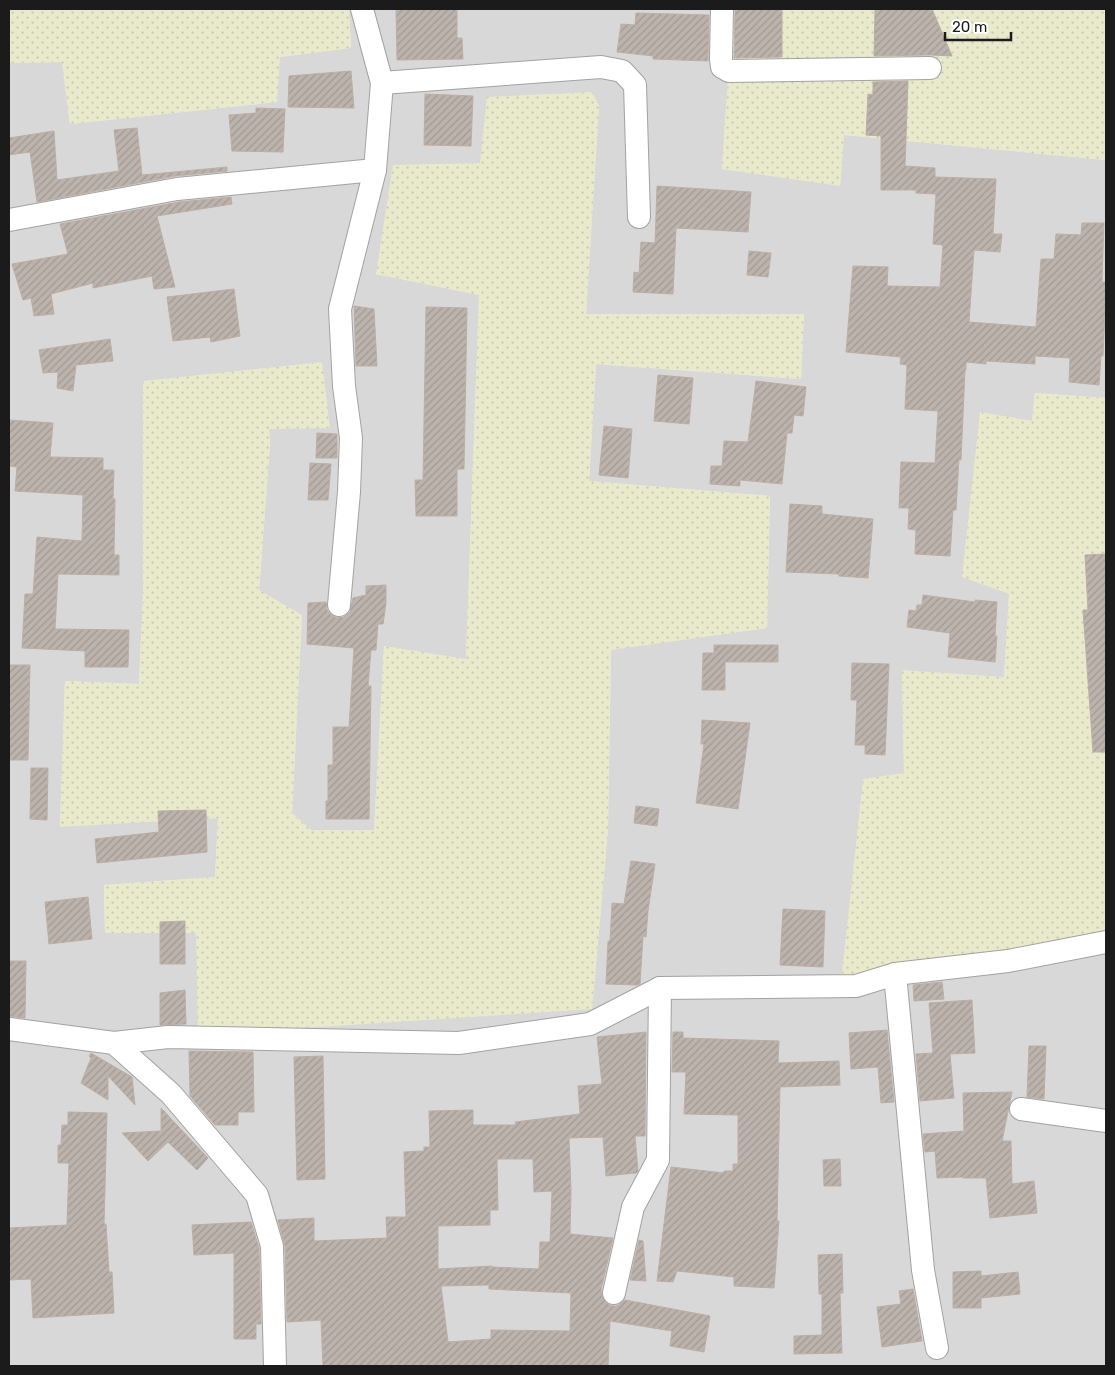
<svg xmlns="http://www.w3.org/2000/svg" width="1115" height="1375" font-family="Rubik,sans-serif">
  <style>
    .residential { fill: #d9d8d8; fill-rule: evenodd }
    .farmland { fill: url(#farmland-dots) }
    .building { fill: url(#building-hatch); stroke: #bdaea4; fill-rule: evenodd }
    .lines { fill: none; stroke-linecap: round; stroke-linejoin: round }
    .minor-casing { stroke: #a2a2a2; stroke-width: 24 }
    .minor { stroke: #fff; stroke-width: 22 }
  </style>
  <defs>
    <pattern id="farmland-dots" width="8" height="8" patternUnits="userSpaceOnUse" patternTransform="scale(1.25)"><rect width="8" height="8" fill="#e9eacc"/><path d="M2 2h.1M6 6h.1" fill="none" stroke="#c7c8af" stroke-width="1.8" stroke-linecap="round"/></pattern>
    <pattern id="building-hatch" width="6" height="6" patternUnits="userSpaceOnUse" patternTransform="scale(1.25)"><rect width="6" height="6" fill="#bcb3ad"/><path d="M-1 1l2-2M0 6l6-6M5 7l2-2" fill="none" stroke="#a19994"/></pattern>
  </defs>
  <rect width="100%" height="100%" fill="#ece8e0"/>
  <path class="residential" d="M349,9H717L731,34L722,169L840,185L844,135L1106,160V398L1035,393L1032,421L980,413L1009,594L1004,678L902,671L904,774L838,985L1106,942V1366H9V63L62,62L70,124L277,102L279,57L351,48ZM599,105L586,314H804L801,379L596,364L589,481L770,496L767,628L611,649L608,829L592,1009L196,933H105L104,885L215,877L218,818L60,826L65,681L139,684L143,593V382L269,429L270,444L259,591L302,615L292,813L311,830H374L384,646L466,660L479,295L376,274L481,163Z"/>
  <g class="farmland">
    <polygon points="9,9 349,9 351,48 280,57 277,102 70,124 62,62 9,63"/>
    <polygon points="717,9 1106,9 1106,160 844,135 840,186 722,169 731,34"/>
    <polygon points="592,92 599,106 586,314 804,314 801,379 596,364 589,481 770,496 767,628 611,650 608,829 592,1009 198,1035 196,933 105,933 104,885 215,877 218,818 60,827 65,681 139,684 143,593 143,381 322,362 330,428 269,429 270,444 259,590 302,615 292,813 311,830 374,830 384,646 466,659 479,295 376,274 393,165 480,163 487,97"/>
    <polygon points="1035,393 1106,398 1106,942 838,985 842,974 863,779 904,773 902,670 1004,677 1009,594 962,577 980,412 1032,421"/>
  </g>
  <g class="building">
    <polygon points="396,9 457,9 457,38 462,38 463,59 397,60"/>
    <polygon points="735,9 782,9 782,57 734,58"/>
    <polygon points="875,9 932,9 952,56 930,55 874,56"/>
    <polygon points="636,13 709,15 708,61 653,59 653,56 617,52 621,24 635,25"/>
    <polygon points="351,71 354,108 288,107 289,76"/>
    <polygon points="908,81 905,166 935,168 935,177 996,179 993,234 1002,234 1000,252 974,250 969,322 1036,327 1041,259 1054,259 1056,234 1081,235 1082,223 1104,223 1102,282 1106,282 1106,294 1103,356 1101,356 1099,385 1069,382 1070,358 1035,356 1035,364 986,361 986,364 966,362 966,370 965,370 961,460 959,459 956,510 953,510 950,556 915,554 916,530 908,529 909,508 899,508 901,462 935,463 938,411 905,409 907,365 900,364 901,357 846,352 853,266 888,267 887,286 940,287 943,245 933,244 936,194 916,193 916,190 881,190 881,136 866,135 868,94 873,95 873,82"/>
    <polygon points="425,94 473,96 471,146 424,145"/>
    <polygon points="256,108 285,109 283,152 232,151 229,115 256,113"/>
    <polygon points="137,128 142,175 227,167 227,171 175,176 37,202 30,152 9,155 9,138 54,131 57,180 119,171 114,130"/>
    <polygon points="657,186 751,192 748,232 676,228 673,294 633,292 634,272 639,273 641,242 655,243"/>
    <polygon points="231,197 232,204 157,216 175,287 154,289 152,276 93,288 93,283 51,294 54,314 34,316 31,298 23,300 12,264 68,254 60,224 179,202"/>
    <polygon points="749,251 771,253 768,277 747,275"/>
    <polygon points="234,289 240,336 211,342 210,337 173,341 167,297"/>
    <polygon points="354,306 374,309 377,366 356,366"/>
    <polygon points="426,307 467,308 464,469 457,469 457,516 416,516 415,480 423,480"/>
    <polygon points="110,339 113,361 76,365 73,391 57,388 58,372 43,373 39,350"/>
    <polygon points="658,375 693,378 689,424 654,421"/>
    <polygon points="756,381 806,387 803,416 794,415 792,433 787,433 782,484 740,480 740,486 710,484 711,466 722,466 724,441 748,442"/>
    <polygon points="9,420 53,423 50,457 103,458 103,470 114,470 113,499 115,499 114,555 119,555 119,575 58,574 55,629 129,630 128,667 85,667 85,651 22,648 25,594 33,594 37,537 82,541 83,495 15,491 17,467 9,466"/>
    <polygon points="604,426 632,429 628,478 599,475"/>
    <polygon points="317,433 337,434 337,458 316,458"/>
    <polygon points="310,463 331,464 328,500 308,500"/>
    <polygon points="790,504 822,506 822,514 873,519 868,578 839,576 839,574 786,572"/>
    <polygon points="1106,554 1106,752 1093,752 1083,610 1088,610 1085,555"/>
    <polygon points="386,585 386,603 383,624 378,624 376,650 371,650 368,686 371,686 369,819 326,819 326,801 328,801 328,765 333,765 333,727 349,727 354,648 307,644 308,603 326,602 327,610 331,615 337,618 344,617 350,612 353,598 366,595 366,586"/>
    <polygon points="923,595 975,602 975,600 997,602 995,636 997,636 995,662 948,657 950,633 907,627 909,610 916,611 917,605 922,605"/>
    <polygon points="714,645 778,645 778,662 725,662 725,690 702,690 703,653 714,653"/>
    <polygon points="852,663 889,664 885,755 865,754 865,745 855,745 857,700 851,700"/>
    <polygon points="9,665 30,665 28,760 9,760"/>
    <polygon points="702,720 750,723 738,809 696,803 704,744 701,744"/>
    <polygon points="31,768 48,768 47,820 30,819"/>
    <polygon points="636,806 659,809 657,826 634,823"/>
    <polygon points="206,810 207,852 97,863 95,839 159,832 158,811"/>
    <polygon points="631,861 655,864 648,911 646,937 643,936 640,984 637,985 606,984 608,941 610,941 612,903 624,904"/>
    <polygon points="88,897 92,939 49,944 45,902"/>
    <polygon points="783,909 825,911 823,967 780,965"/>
    <polygon points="185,921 185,964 160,964 160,922"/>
    <polygon points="9,961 26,961 25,1018 9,1016"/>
    <polygon points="942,982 944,999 914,1001 913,985"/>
    <polygon points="185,990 186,1024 160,1025 160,993"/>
    <polygon points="972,1000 975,1053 950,1054 954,1098 920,1101 916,1054 933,1053 929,1003"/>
    <polygon points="887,1030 894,1102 881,1103 878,1067 851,1069 849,1033"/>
    <path d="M646,1032L645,1136H635L638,1171L636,1173L606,1176L603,1137L569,1138L571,1190L570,1234L613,1238L601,1290L602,1297L606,1303L612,1306H617L625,1300L710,1316L704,1352L670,1346L672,1331L610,1321L608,1366H323L321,1320L287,1322L285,1246L278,1220L314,1218V1241L387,1238L386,1217H406L404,1152L424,1151V1147H430L429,1111L473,1110V1125H516L515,1122L580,1114L578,1086L602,1084L597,1037ZM497,1159H533L534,1192L552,1191L550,1242H540L539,1269L492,1267V1266L438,1269V1226L490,1225V1210H498ZM489,1285V1289L571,1293L570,1331L491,1330V1339L448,1342L441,1286Z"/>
    <polygon points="673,1032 683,1032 683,1038 779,1041 778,1063 839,1061 840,1085 780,1087 777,1221 779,1221 774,1288 734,1286 734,1277 677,1271 673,1282 657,1281 671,1167 724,1173 724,1171 733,1171 733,1164 738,1164 738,1115 684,1114 686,1072 672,1072"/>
    <polygon points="1029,1046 1046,1046 1044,1099 1027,1097"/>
    <polygon points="189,1051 253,1052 254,1112 238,1112 238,1125 215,1125 190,1096"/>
    <polygon points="91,1053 132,1077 135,1105 108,1076 108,1100 81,1083 91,1058 89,1056"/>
    <polygon points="323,1056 325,1179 297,1180 294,1057"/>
    <polygon points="1012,1092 1002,1141 1011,1141 1012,1184 1034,1181 1037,1213 990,1218 986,1178 963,1178 963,1177 937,1178 935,1151 925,1152 923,1134 964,1131 963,1093"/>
    <polygon points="161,1108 208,1158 197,1170 168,1142 148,1161 122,1133 161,1131"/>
    <polygon points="68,1112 107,1113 104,1224 106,1224 109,1272 112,1272 114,1313 33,1318 31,1279 9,1280 9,1228 67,1225 69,1163 58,1163 58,1145 61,1145 62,1125 68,1125"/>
    <polygon points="840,1159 841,1186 824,1186 823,1160"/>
    <polygon points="251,1222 259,1248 261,1324 256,1324 256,1339 234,1339 234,1253 194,1255 192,1225"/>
    <polygon points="639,1240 643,1241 646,1281 630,1280"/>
    <polygon points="842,1254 843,1293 840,1293 842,1353 794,1354 794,1336 822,1335 822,1294 819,1294 818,1255"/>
    <polygon points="981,1271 981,1276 1018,1272 1020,1294 981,1298 981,1308 953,1308 953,1272"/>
    <polygon points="913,1289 922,1341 882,1347 877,1307 901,1304 899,1291"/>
  </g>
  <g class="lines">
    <defs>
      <g id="minor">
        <polyline points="722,9 721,59 722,67 729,71 930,68"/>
        <polyline points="382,83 601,67 622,71 635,85 639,217"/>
        <polyline points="9,220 177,189 375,170"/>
        <polyline points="339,605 349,492 351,438 344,386 340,309 375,170 382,83 362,9"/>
        <polyline points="895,974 923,1270 937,1348"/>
        <polyline points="9,1029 114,1043 171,1094 257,1195 272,1246 275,1366"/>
        <polyline points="114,1043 168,1037 459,1043 590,1024 660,988 856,986 895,974 1008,961 1106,942"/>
        <polyline points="1021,1109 1106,1121"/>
        <polyline points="614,1293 633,1207 658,1160 660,988"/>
      </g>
    </defs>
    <use href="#minor" class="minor-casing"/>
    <use href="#minor" class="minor"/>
  </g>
  <rect width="1115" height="1375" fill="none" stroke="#1b1b1b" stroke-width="20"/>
  <path d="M945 32v8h66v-8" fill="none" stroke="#1b1b1b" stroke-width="2.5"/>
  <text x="952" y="32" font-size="15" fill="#1b1b1b" stroke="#ffffff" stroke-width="4" paint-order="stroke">20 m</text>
</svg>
